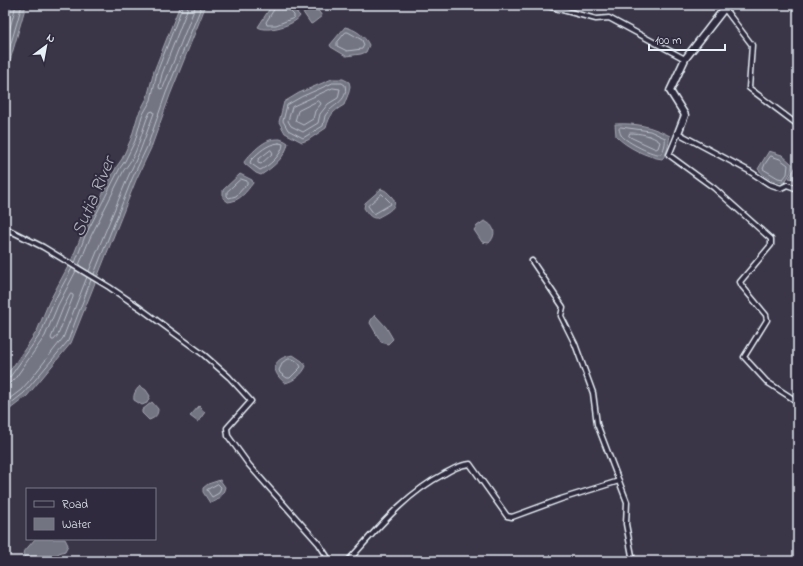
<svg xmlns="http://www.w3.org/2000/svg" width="803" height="566" font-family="'Indie Flower',sans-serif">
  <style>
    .water { fill: #737482; stroke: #a2a6b1 }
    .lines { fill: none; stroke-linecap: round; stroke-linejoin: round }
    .shore { stroke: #b9bfc9; stroke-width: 1 }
    .street-casing { stroke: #e8f1f8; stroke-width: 7 }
    .secondary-casing { stroke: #e8f1f8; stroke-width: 9 }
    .street { stroke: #2f2a3d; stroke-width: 4 }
    .secondary { stroke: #2f2a3d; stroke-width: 6 }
    .labels { text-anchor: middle; stroke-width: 4; stroke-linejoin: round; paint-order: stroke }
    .water-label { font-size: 19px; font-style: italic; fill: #aeb2bd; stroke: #2f2a3d }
  </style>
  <rect width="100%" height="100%" fill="#3a3648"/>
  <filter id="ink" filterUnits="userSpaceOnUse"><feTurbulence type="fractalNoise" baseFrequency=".025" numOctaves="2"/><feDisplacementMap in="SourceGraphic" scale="8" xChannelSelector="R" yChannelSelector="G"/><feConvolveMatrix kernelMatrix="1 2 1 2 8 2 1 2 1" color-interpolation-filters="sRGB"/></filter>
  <g filter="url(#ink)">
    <g class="water">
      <polygon points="5,5 26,5 5,78"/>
      <polygon points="180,5 206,5 170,95 151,148 136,180 71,343 27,396 5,413 5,376 12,368 37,331 49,302 72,259 82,234 117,166 122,159 131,139 138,115 147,98 154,71"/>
      <path d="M272,5H290L300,16C295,25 267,33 258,27Z"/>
      <polygon points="298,5 314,5 322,16 313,23 311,24"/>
      <path d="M345,27C355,29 365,36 369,45L366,52L361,54L346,56L331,47L330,45Z"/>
      <path d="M332,79H343L349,82L350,86L349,92L344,105C332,112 330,115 326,128L308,140L302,142L285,133L279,122L284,102L299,93Z"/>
      <path d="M615,124C638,123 650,126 670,136C668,145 668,153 662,159C647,157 626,147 616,136Z"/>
      <path d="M280,139L285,141L288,143C286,157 272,168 261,175L256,173L245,164L244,162C250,154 261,143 270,140C273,139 277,139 280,139Z"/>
      <path d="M769,151L782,155L792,164L791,172L785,182C775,184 764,177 758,169Z"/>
      <polygon points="797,165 798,165 798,180 789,178"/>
      <path d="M240,174L252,180L253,183C246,192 240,201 228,202L223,198V190Z"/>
      <path d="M381,189C386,190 388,193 391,196C402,207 385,213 377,218C370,219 367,212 364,208L365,203Z"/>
      <path d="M484,221C495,225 497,235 489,243L482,242L474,230L477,226Z"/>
      <polygon points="375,315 386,327 393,339 388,344 381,342 370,323 371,320"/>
      <path d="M293,355L302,361L306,366C303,374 294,381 285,383C269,370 273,358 293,355Z"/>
      <path d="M140,386L146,390L150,396L147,403L142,405L134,400C133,394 136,390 140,386Z"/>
      <path d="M152,402L158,409C158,415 155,418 149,420L142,413V410Z"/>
      <polygon points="199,406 205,412 198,422 190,416 191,415"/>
      <path d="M220,480L225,487C223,495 219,501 210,503L203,492V488L208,484Z"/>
      <polygon points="35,539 65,539 68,545 65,551 59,553 49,561 27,561 25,558 23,553"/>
    </g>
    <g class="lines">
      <g class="shore">
        <polyline points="188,5 187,10 162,74 159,87 160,89 163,88 196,5"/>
        <polyline points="275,5 275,8 266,22 267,25 276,25 294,18 294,15 288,9 287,5"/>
        <polygon points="346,32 348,32 362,40 364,45 362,49 347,51 337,46 337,43"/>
        <polyline points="5,47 16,5"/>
        <polyline points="5,64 22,5"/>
        <path d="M333,83H342L345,85C349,102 332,104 325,116C324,119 324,123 323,126L303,138L288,130L283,121L287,105L301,97Z"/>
        <polygon points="333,88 340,89 338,98 328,104 320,114 318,123 303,132 291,126 288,121 292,107"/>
        <polygon points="318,101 320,102 321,104 315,111 313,119 303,125 295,121 298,111"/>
        <path d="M621,127L650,131L665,138C666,142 664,150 661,154C654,156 626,142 621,135C620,133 620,132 619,129Z"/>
        <path d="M630,133C640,133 652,135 660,142L658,148L656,149L632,138L629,136Z"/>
        <path d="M279,143L283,144C283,154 268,167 260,170L250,163L251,160C259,152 267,144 279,143Z"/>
        <polygon points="271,150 273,153 261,164 258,163 258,160"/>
        <polygon points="771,156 780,159 788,165 787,174 783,179 778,178 763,169 765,164"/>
        <polygon points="241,179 247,181 247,184 236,196 229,198 227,196 227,192"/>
        <polygon points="382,194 390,202 391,204 374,214 368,206"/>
        <polyline points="75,263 85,236 120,168 125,161 135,141 142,116 151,100 157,72 183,5"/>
        <path d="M79,265L90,238L124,170C131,162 136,152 139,142C143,132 145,121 150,112L153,111L154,113L140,151L128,177L89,271"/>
        <polyline points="94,274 132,179 147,147 166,93 202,5"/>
        <polygon points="71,294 73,295 73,297 58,335 54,340 52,340 51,338 63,308"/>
        <path d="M289,359C294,358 299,362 301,367L290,378H287L280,373L279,370L283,362Z"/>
        <polyline points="5,379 10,377 41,333 53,303 72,268"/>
        <polyline points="5,384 10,383 14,380 45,336 58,305 76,271"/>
        <polyline points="5,402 21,390 30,380 63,338 87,277"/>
        <polyline points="5,408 24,393 68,341 91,280"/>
        <polygon points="218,484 221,487 219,493 212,497 207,490"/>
      </g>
      <defs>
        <g id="street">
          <polyline points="544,5 596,19 609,18 685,59"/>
          <polyline points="724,8 752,45 749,88 798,125"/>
          <polyline points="798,189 787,185 781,188 769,184 749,171 678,133 669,155 714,188 771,239 771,245 740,282 742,286 766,315 767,320 744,357 767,382 798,402"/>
          <polyline points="5,228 43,247 109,287 140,308 204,355 229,377 251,401 227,428 228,436 249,465 319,544 330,561"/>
          <polyline points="532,261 563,307 561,316 575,344 593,393 597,424 627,502 626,524 633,561"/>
          <path d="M348,561C377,529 405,494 444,474C453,469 460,465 470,464L507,516L512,517L561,499L619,481"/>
        </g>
        <polyline id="secondary" points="678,133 685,115 670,91 685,59 727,5"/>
      </defs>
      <use href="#street" class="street-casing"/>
      <use href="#secondary" class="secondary-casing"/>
      <use href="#street" class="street"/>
      <use href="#secondary" class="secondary"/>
    </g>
  </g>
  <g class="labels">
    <g class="water-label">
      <text transform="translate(92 196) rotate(-67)" y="7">Sutia River</text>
    </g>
  </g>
  <rect width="803" height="566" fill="none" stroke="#2f2a3d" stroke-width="20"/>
  <rect x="10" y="10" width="783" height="546" fill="none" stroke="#e8f1f8" stroke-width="1.5" filter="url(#ink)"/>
  <rect x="26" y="488" width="130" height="52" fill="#2f2a3d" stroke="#797a88"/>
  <rect x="34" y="501" width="20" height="6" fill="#2f2a3d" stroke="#797a88"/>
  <text x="62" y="508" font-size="12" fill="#e8f1f8">Road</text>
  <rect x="34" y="518" width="20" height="12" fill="#737482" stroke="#797a88"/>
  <text x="62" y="528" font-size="12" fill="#e8f1f8">Water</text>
  <g transform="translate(46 46) rotate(32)" stroke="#2f2a3d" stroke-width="3" paint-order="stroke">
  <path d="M0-3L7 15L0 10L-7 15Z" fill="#e8f1f8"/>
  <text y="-6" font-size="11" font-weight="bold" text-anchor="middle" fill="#e8f1f8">N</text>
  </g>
  <path d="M649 44v6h76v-6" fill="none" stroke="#e8f1f8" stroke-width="2"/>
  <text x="655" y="44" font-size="12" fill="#e8f1f8" stroke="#2f2a3d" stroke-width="3" paint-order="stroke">100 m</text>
</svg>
